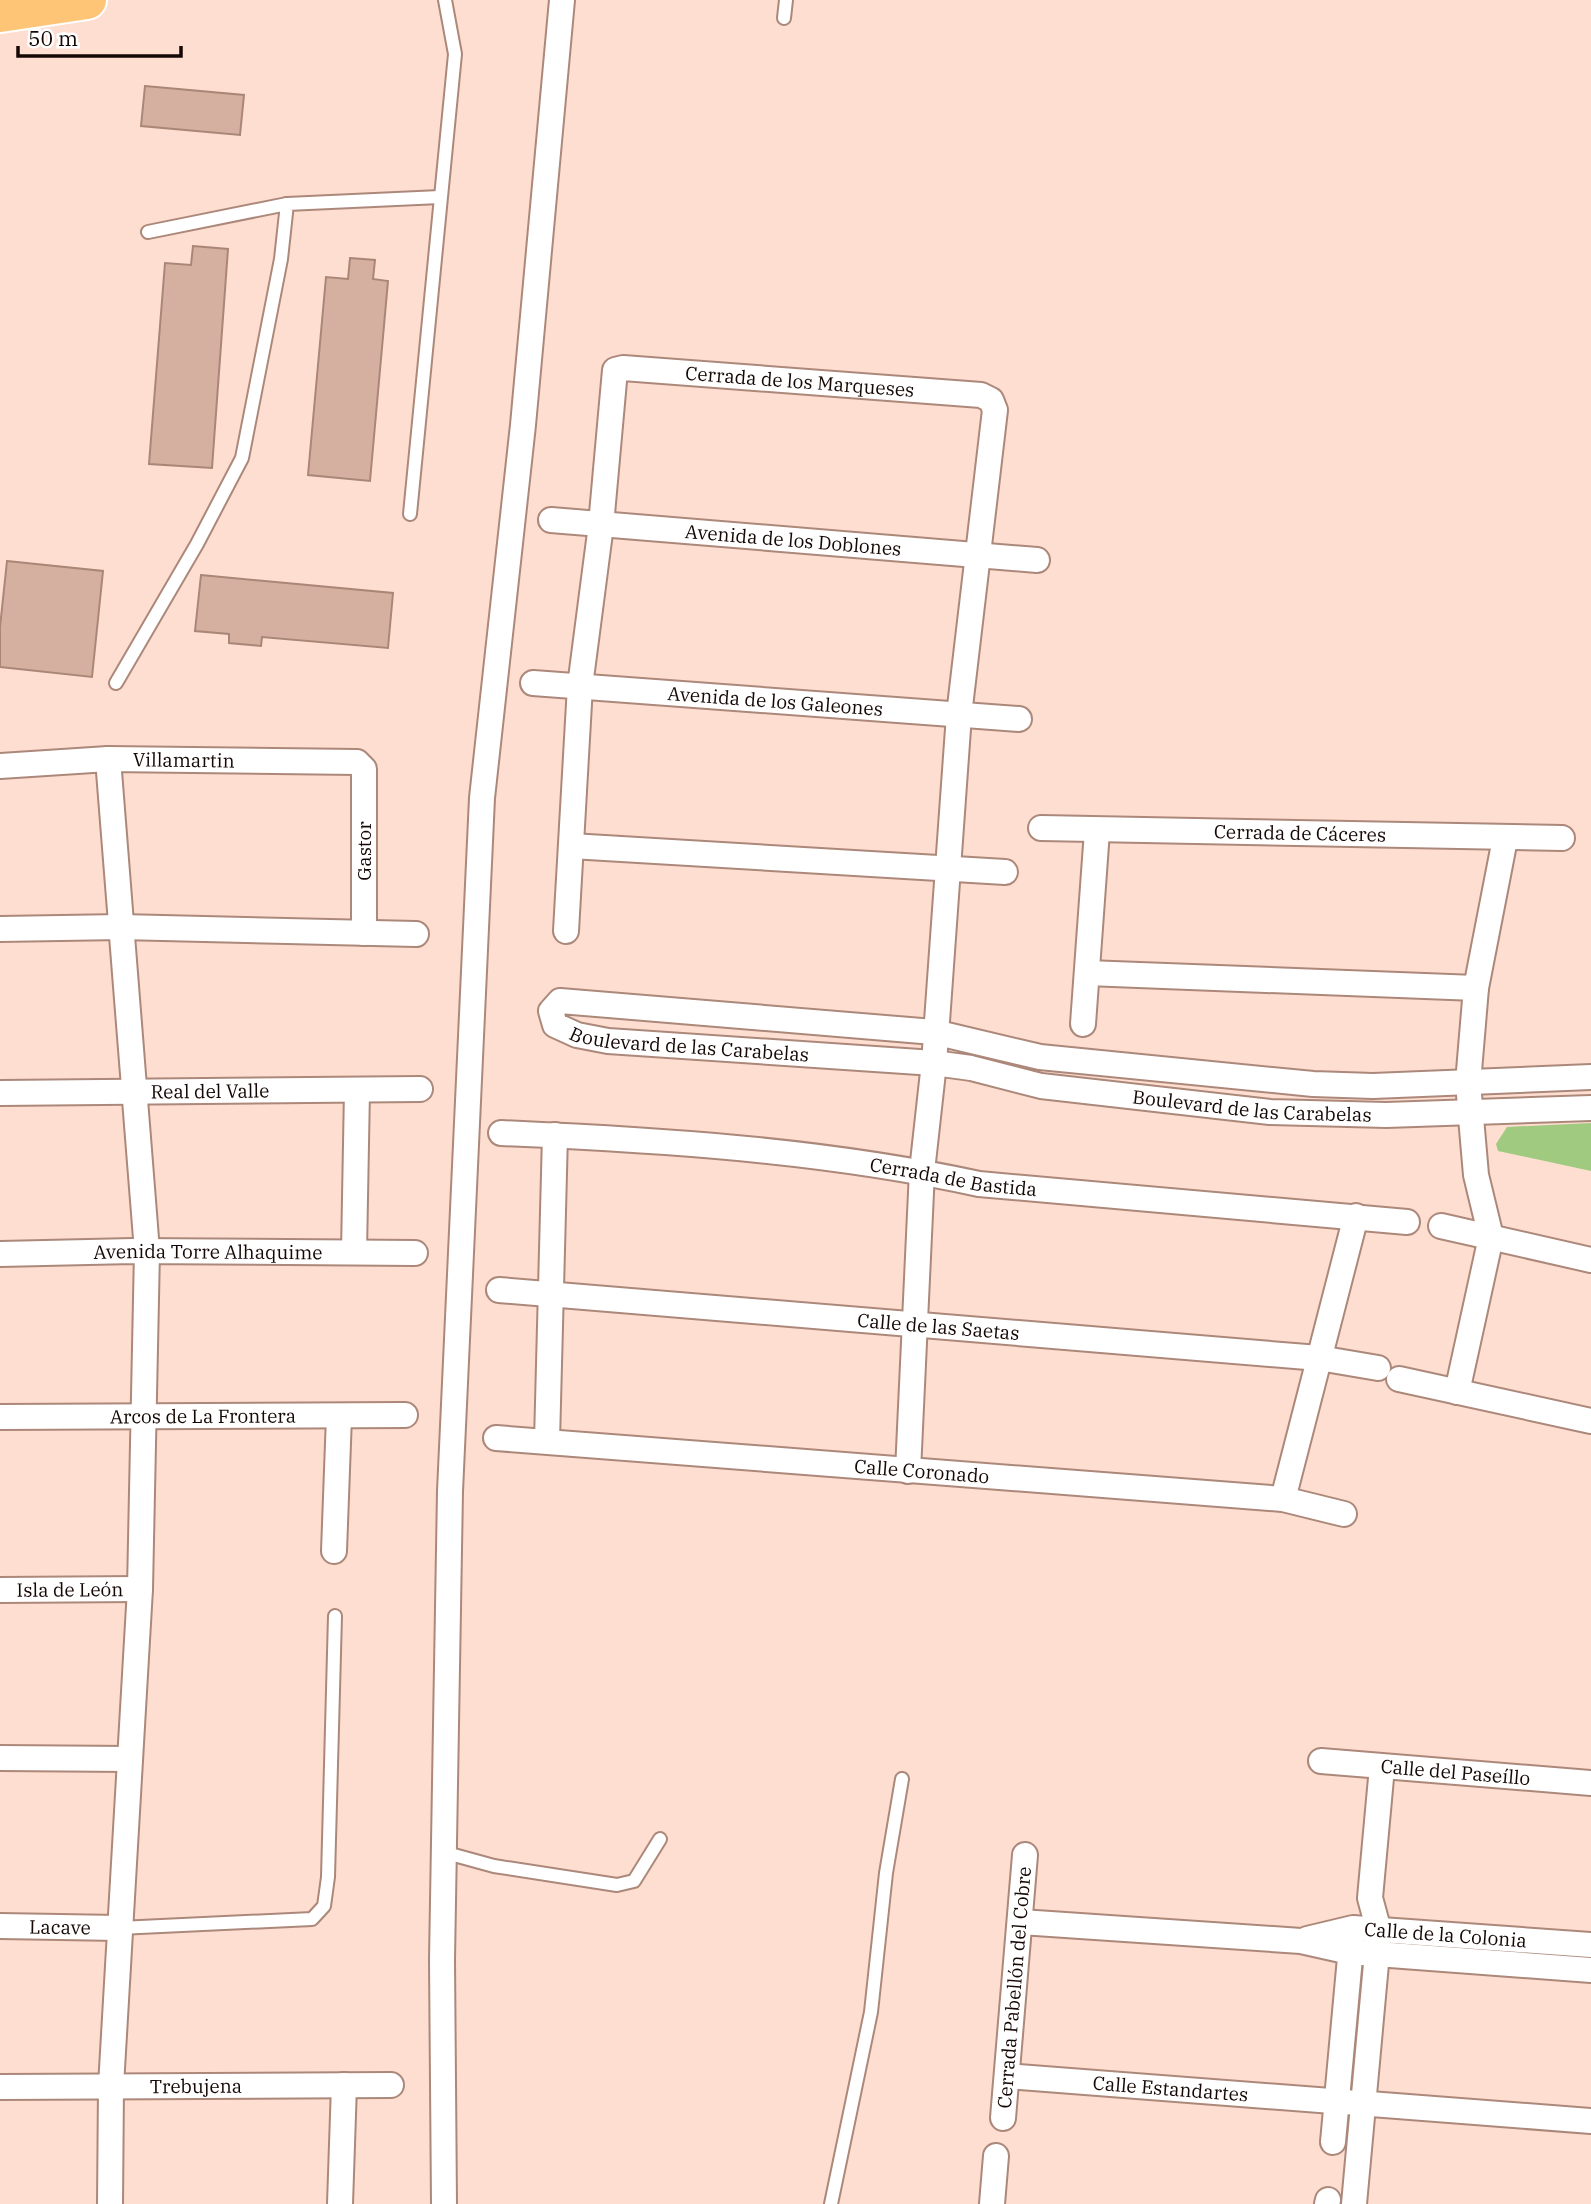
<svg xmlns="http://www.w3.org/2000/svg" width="1591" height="2204" font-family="'IBM Plex Serif',serif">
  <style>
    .green { fill: #a0ca80 }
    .building { fill: #d5b0a0; stroke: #aa8677; stroke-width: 2 }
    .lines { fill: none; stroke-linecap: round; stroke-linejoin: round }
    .lane-casing { stroke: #ac887a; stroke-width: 16 }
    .street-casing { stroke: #ac887a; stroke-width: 28 }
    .primary-casing { stroke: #fff; stroke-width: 42 }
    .lane { stroke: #fff; stroke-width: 12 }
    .street { stroke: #fff; stroke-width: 24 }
    .primary { stroke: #fec577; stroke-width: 38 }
    .labels { text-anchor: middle; stroke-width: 5; stroke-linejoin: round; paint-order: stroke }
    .street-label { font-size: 19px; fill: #150804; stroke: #fff }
  </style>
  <rect width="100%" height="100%" fill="#feded1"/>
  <polygon class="green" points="1591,1123 1591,1171 1498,1151 1496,1144 1507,1127"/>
  <g class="building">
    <polygon points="145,86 244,95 240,135 141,126"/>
    <polygon points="193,246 228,249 212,468 149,464 165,263 191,265"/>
    <polygon points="350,258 375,260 373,279 388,281 370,481 308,475 326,277 348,279"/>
    <polygon points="7,561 103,571 92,677 0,667 0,627"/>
    <polygon points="201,575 393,593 388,648 262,637 261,646 229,643 229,634 195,631"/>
  </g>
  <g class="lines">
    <defs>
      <g id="lane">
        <polyline points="784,18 786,0"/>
        <polyline points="148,232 287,204"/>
        <polyline points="410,514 455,54 445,0"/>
        <polyline points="116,683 197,544 242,458 281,259 287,204 440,197"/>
        <polyline points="443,1852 494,1866 617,1885 634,1881 660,1839"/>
        <polyline points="119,1928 312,1919 324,1906 328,1877 335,1616"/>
        <polyline points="831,2204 871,2012 886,1873 902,1779"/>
      </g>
      <g id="street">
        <path id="s1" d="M551,520L1037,560"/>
        <path id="s2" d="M533,683L1019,719"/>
        <polyline points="108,759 147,1251 140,1589 111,2086 110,2204"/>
        <path id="s3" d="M0,766L108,759L357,762L364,769V933"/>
        <path id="s4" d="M1041,828L1562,838"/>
        <polyline points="571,846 1005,872"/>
        <polyline points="0,929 121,927 416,934"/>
        <path id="s5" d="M566,931L580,686L601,525L615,370L623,368L981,395L991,400L995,410L959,715L934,1063L922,1171L908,1471"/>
        <polyline points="1087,973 1476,988"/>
        <polyline points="1083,1024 1097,831"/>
        <path id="s6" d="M1591,1077L1373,1086L1313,1084L1040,1057L934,1032L560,1001L551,1011L555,1025L577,1035L608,1041L934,1063L971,1068L1041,1086L1270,1112L1386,1115L1591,1108"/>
        <path id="s7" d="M0,1093L420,1089"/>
        <path id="s8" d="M501,1133C660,1140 823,1150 979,1184L1407,1222"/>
        <polyline points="1441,1226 1591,1260"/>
        <polyline points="354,1252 357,1090"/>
        <path id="s9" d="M0,1254L133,1251L415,1253"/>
        <path id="s10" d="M499,1290L1319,1358L1378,1368"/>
        <polyline points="1399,1379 1591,1421"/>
        <polyline points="1457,1392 1491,1237 1476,1175 1468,1083 1476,988 1505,839"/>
        <path id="s11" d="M0,1417L405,1415"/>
        <path id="s12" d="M496,1438L1283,1499L1344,1514"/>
        <polyline points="547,1441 555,1135"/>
        <polyline points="1283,1499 1356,1216"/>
        <polyline points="334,1551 339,1416"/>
        <path id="s13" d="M0,1590L140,1589"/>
        <polyline points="0,1758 130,1759"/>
        <path id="s14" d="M1321,1761L1591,1783"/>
        <polyline points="1021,1922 1301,1941 1350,1952 1591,1970"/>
        <path id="s15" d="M0,1926L119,1928"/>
        <path id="s16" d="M1307,1939L1353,1928L1591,1945"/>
        <path id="s17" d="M1007,2076L1591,2121"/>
        <path id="s18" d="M0,2087L391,2085"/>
        <path id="s19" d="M1003,2118L1025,1855"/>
        <polyline points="1333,2142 1352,1936"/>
        <polyline points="340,2204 344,2085"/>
        <polyline points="444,2204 442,1960 450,1491 482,798 523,425 562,0"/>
        <polyline points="992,2204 996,2156"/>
        <polyline points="1327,2204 1328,2200"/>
        <polyline points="1354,2204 1379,1931 1370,1898 1382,1767"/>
      </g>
      <polyline id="primary" points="0,13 87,0"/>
    </defs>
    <use href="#lane" class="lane-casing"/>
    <use href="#street" class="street-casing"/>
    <use href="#primary" class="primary-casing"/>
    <use href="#lane" class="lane"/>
    <use href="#street" class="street"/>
    <use href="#primary" class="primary"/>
  </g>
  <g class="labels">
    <g class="street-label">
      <text dy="7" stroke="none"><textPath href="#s5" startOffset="749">Cerrada de los Marqueses</textPath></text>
      <text dy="7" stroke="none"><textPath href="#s1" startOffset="243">Avenida de los Doblones</textPath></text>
      <text dy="7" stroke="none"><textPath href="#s2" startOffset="243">Avenida de los Galeones</textPath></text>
      <text dy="7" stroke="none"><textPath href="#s3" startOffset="184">Villamartin</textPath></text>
      <text dy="7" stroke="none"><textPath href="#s4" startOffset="259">Cerrada de Cáceres</textPath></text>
      <text transform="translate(364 851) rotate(-90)" y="7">Gastor</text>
      <text dy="7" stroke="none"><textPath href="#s6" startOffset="1202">Boulevard de las Carabelas</textPath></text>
      <text dy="7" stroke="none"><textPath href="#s7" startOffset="210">Real del Valle</textPath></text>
      <text dy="7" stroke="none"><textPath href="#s6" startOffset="1769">Boulevard de las Carabelas</textPath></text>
      <text dy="7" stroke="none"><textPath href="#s8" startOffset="455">Cerrada de Bastida</textPath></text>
      <text dy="7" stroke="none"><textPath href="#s9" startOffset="208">Avenida Torre Alhaquime</textPath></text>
      <text dy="7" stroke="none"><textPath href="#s10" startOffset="441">Calle de las Saetas</textPath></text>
      <text dy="7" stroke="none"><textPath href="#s11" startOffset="203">Arcos de La Frontera</textPath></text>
      <text dy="7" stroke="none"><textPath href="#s12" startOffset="427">Calle Coronado</textPath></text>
      <text dy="7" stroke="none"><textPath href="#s13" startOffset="70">Isla de León</textPath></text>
      <text dy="7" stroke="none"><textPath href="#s14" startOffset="135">Calle del Paseíllo</textPath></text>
      <text dy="7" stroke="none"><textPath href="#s15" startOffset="60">Lacave</textPath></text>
      <text dy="7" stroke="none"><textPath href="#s16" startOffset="140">Calle de la Colonia</textPath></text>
      <text dy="7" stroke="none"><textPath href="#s19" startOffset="131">Cerrada Pabellón del Cobre</textPath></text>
      <text dy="7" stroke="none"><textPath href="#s18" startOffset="196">Trebujena</textPath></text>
      <text dy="7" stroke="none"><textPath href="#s17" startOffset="164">Calle Estandartes</textPath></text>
    </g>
  </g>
  <path d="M18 46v10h163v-10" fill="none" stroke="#150804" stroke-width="3.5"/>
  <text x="28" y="46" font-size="21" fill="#150804" stroke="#ffffff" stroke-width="5" paint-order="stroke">50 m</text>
</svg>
